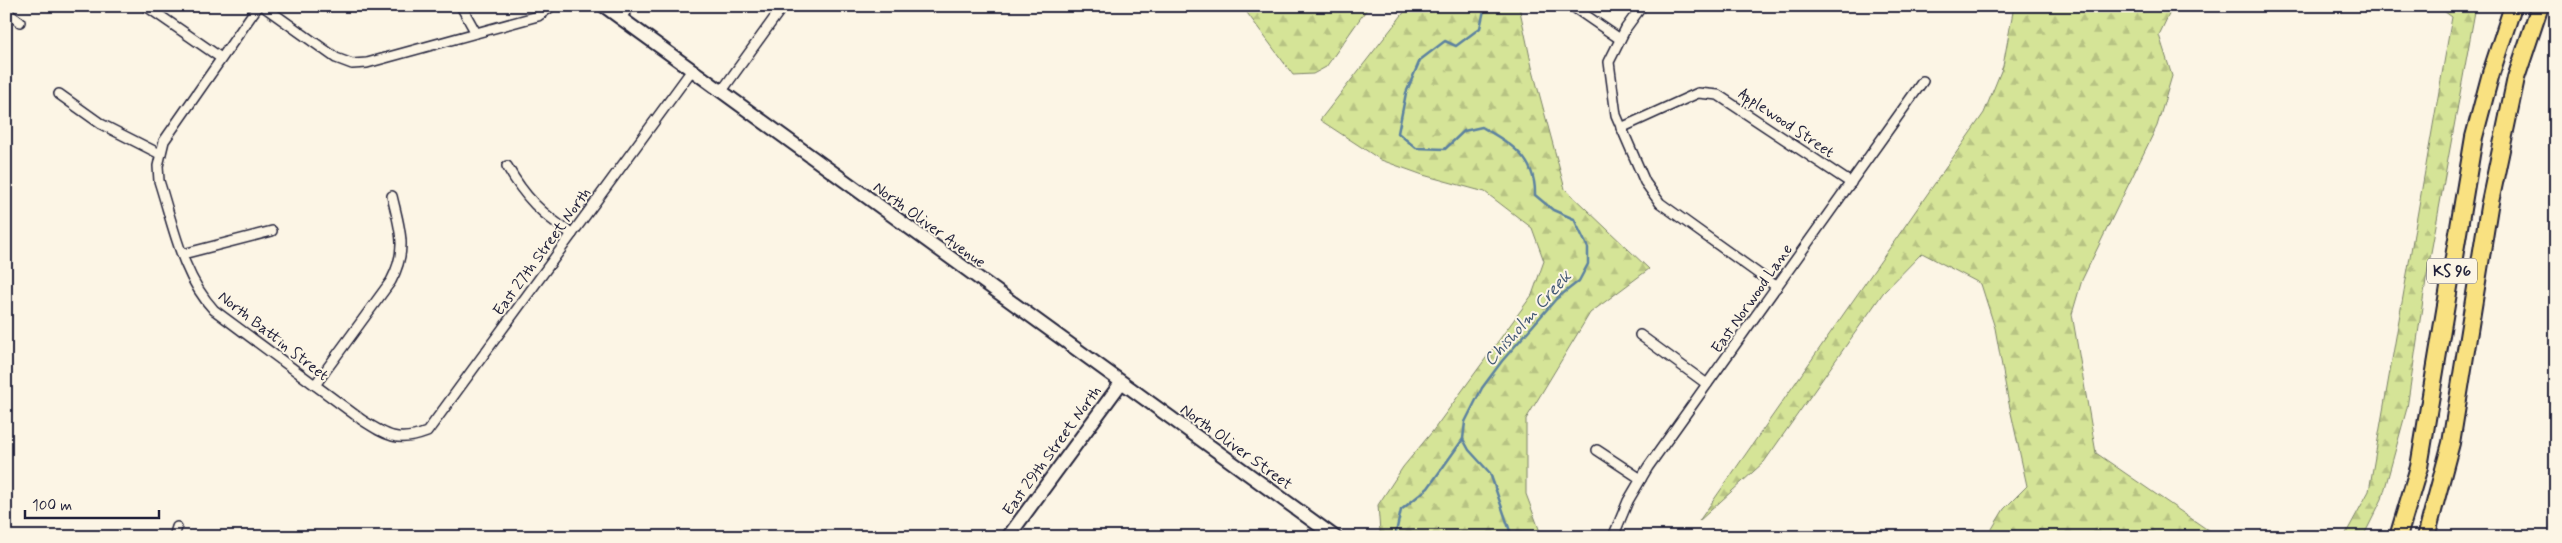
<svg xmlns="http://www.w3.org/2000/svg" width="2562" height="543" font-family="Mynerve,sans-serif">
  <style>
    .forest { fill: url(#forest-firs); stroke: #7c8369 }
    .lines { fill: none; stroke-linecap: round; stroke-linejoin: round }
    .stream { stroke: #5c82a0; stroke-width: 2.5 }
    .street-casing { stroke: #22223b; stroke-width: 12 }
    .secondary-casing { stroke: #22223b; stroke-width: 16 }
    .highway-casing { stroke: #22223b; stroke-width: 20 }
    .street { stroke: #fcf5e5; stroke-width: 9 }
    .secondary { stroke: #fcf5e5; stroke-width: 12 }
    .highway { stroke: #f9e181; stroke-width: 16 }
    .labels { text-anchor: middle; stroke-width: 4; stroke-linejoin: round; paint-order: stroke }
    .shield { fill: #fcf5e5; stroke: #63616e; stroke-width: 1 }
    .shield-label { font-size: 15px; font-weight: bold; fill: #22223b }
    .street-label { font-size: 16px; fill: #22223b; stroke: #fcf5e5 }
    .water-label { font-size: 18px; font-style: italic; fill: #445a76; stroke: #fcf5e5 }
  </style>
  <defs>
    <pattern id="forest-firs" width="22" height="20" patternUnits="userSpaceOnUse" patternTransform="scale(1.25)"><rect width="22" height="20" fill="#d5e497"/><path d="M5 1l3.5 6h-7zM16 11l3.5 6h-7z" fill="#b7c383"/></pattern>
  </defs>
  <rect width="100%" height="100%" fill="#fcf5e5"/>
  <filter id="ink" filterUnits="userSpaceOnUse"><feTurbulence type="fractalNoise" baseFrequency=".02" numOctaves="2"/><feDisplacementMap in="SourceGraphic" scale="10" xChannelSelector="R" yChannelSelector="G"/><feConvolveMatrix kernelMatrix="1 2 1 2 8 2 1 2 1" color-interpolation-filters="sRGB"/></filter>
  <g filter="url(#ink)">
    <g class="forest">
      <polygon points="1242,6 1322,6 1342,11 1344,6 1369,6 1326,67 1313,74 1293,75"/>
      <polygon points="1409,6 1519,6 1532,67 1565,189 1649,269 1590,313 1526,419 1526,494 1542,537 1385,537 1380,532 1378,505 1403,467 1432,432 1532,295 1544,261 1532,228 1485,192 1423,175 1381,160 1320,120"/>
      <polygon points="2014,6 2173,6 2159,35 2172,76 2157,126 2082,280 2072,314 2096,453 2218,537 1987,537 2004,509 2027,486 2008,399 1995,328 1981,284 1922,253 1883,293 1764,462 1699,521 1984,113 2003,66"/>
      <polygon points="2437,6 2476,6 2426,280 2407,408 2382,499 2363,537 2344,537 2369,491 2452,17"/>
    </g>
    <g class="lines">
      <g class="stream">
        <path d="M1485,6L1480,28L1456,46L1445,41L1420,60L1406,93L1398,133L1416,148L1445,149L1464,131L1482,127C1511,144 1536,158 1535,195L1553,210L1574,219L1588,248V264L1579,281L1556,299L1502,361L1482,388L1465,422L1463,439L1469,450L1490,473L1512,537"/>
        <polyline points="1395,537 1401,510 1428,488 1463,439"/>
      </g>
      <defs>
        <g id="street">
          <polyline points="146,6 221,58"/>
          <path d="M258,6L164,141L158,166L159,181C173,224 182,276 214,310L362,420C387,436 398,443 427,432L692,70"/>
          <polyline points="263,6 336,58 352,64 367,63 538,16 552,6"/>
          <polyline points="461,6 476,33"/>
          <polyline points="1572,6 1620,39"/>
          <polyline points="1642,6 1626,28 1609,62 1616,115 1645,182 1660,203 1777,287"/>
          <polyline points="6,12 20,22"/>
          <polyline points="621,18 629,6"/>
          <polyline points="721,92 783,6"/>
          <polyline points="59,94 101,124 160,154"/>
          <polyline points="1621,128 1698,93 1718,95 1851,183"/>
          <path d="M507,166C525,198 542,214 572,234"/>
          <polyline points="183,254 272,231"/>
          <polyline points="1640,335 1707,384"/>
          <path d="M315,385L391,281C408,249 400,230 392,196"/>
          <polyline points="1597,450 1641,479"/>
          <polyline points="174,537 177,527"/>
          <polyline points="1613,537 1628,501 1648,467 1923,81"/>
        </g>
        <g id="secondary">
          <polyline points="604,6 1335,537"/>
          <polyline points="1008,537 1121,383"/>
        </g>
        <g id="highway">
          <polyline points="2398,537 2419,467 2474,137 2491,73 2513,6"/>
          <polyline points="2426,537 2451,443 2489,207 2516,78 2540,6"/>
        </g>
      </defs>
      <use href="#street" class="street-casing"/>
      <use href="#secondary" class="secondary-casing"/>
      <use href="#highway" class="highway-casing"/>
      <use href="#street" class="street"/>
      <use href="#secondary" class="secondary"/>
      <use href="#highway" class="highway"/>
    </g>
  </g>
  <g class="labels">
    <rect class="shield" x="2427" y="258.5" width="50" height="25" rx="4"/>
    <g class="shield-label">
      <text x="2452" y="276">KS 96</text>
    </g>
    <g class="street-label">
      <text transform="translate(1787 122) rotate(34)" y="6">Applewood Street</text>
      <text transform="translate(930 224) rotate(36)" y="6">North Oliver Avenue</text>
      <text transform="translate(541 251) rotate(-54)" y="6">East 27th Street North</text>
      <text transform="translate(1751 298) rotate(-55)" y="6">East Norwood Lane</text>
      <text transform="translate(274 335) rotate(38)" y="6">North Battin Street</text>
      <text transform="translate(1237 446) rotate(36)" y="6">North Oliver Street</text>
      <text transform="translate(1051 450) rotate(-54)" y="6">East 29th Street North</text>
    </g>
    <g class="water-label">
      <text transform="translate(1527 318) rotate(-48)" y="6">Chisholm Creek</text>
    </g>
  </g>
  <rect width="2562" height="543" fill="none" stroke="#fcf5e5" stroke-width="25"/>
  <rect x="12" y="12" width="2537" height="518" fill="none" stroke="#22223b" stroke-width="2" filter="url(#ink)"/>
  <path d="M25 510v8h134v-8" fill="none" stroke="#22223b" stroke-width="2.5"/>
  <text x="32" y="510" font-size="15" fill="#22223b" stroke="#fcf5e5" stroke-width="4" paint-order="stroke">100 m</text>
</svg>
